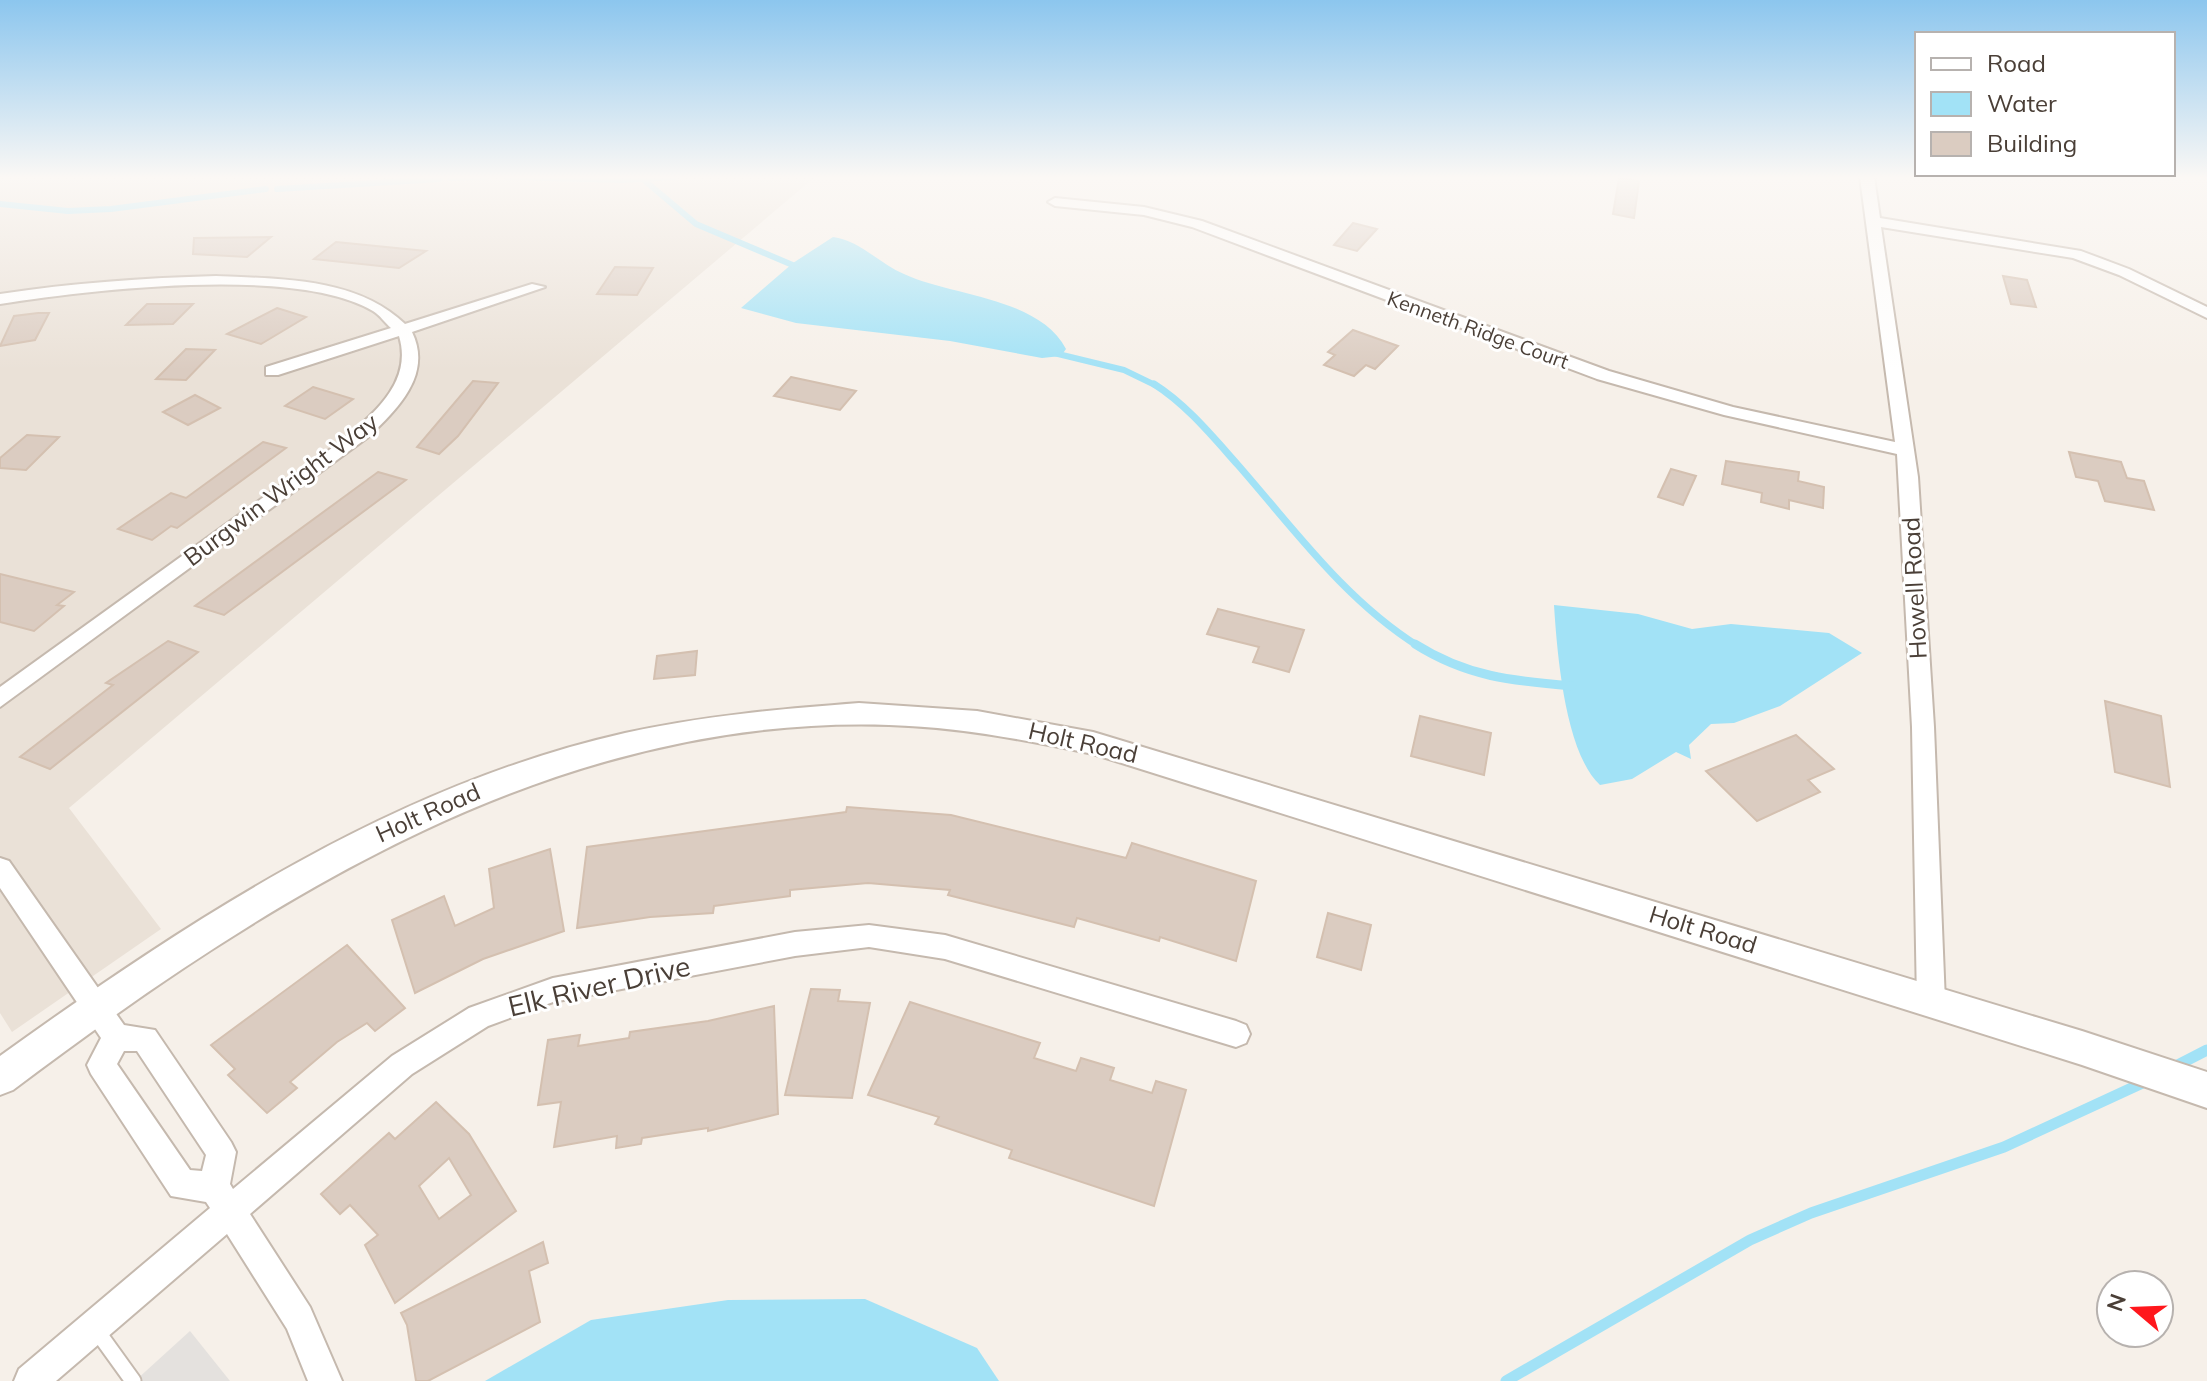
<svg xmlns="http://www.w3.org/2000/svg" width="2207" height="1381" font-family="Mulish,sans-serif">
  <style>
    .residential { fill: #eae1d7 }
    .parking { fill: #e4e1de }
    .water { fill: #a2e2f6 }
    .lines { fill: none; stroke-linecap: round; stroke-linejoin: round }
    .stream-far3 { stroke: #a2e2f6; stroke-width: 6 }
    .stream-far2 { stroke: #a2e2f6; stroke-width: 7 }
    .stream-far1 { stroke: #a2e2f6; stroke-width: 9 }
    .stream { stroke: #a2e2f6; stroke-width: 11 }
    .building { fill: #dbccc1; stroke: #d4c0b0; stroke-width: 2; fill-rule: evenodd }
    .service-casing { stroke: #c5b9ae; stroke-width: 19 }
    .minor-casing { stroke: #c5b9ae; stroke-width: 4 }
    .tertiary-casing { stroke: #c5b9ae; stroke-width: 4 }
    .service { stroke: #fff; stroke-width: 15 }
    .minor { fill: #fff; fill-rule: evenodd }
    .tertiary { fill: #fff; fill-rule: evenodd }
    .labels { text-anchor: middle; stroke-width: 6; stroke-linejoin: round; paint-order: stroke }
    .far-street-label { font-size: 20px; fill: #4a3f37; stroke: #fff }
    .street-label { font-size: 24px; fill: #4a3f37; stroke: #fff }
    .near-street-label { font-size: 28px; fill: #4a3f37; stroke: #fff }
  </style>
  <rect width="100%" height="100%" fill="#f6f0e9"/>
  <polygon class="residential" points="0,177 815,177 69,808 161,929 12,1032 0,1013"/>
  <polygon class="parking" points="190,1331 230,1381 135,1381"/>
  <g class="water">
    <path d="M833,237C859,240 880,264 904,274C951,296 1039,297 1066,349L1061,356L1042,358L950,341L796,323L741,308L793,263Z"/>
    <path d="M1554,605L1638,614L1692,629L1731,624L1829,633L1862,653L1780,706L1734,723L1711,724L1689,745L1691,759L1676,752L1632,779L1600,785C1565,753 1557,652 1554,605Z"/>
    <polygon points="865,1299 977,1348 999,1381 485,1381 591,1320 728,1300"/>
  </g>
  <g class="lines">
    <g class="stream-far3">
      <polyline points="507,177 623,180 674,177"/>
      <polyline points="450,178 486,177"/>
      <polyline points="644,180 696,224 802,269"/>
      <polyline points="277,189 440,179"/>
      <polyline points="0,204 68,211 111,209 266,189"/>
      <polyline points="1054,353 1124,370 1157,386"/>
    </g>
    <path class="stream-far2" d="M1154,384C1186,404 1213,437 1238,465C1294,529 1345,600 1418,646"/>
    <path class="stream-far1" d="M1415,644C1467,677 1513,681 1572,686"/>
    <g class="stream">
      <polyline points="2172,1068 2207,1050"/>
      <polyline points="1506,1381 1750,1240 1811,1213 2004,1147 2149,1080"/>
    </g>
  </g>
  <g class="building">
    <polygon points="1619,178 1639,181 1634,218 1613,214"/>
    <polygon points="1353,223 1377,229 1357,251 1334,245"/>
    <polygon points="271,237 247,257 193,254 194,238"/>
    <polygon points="336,242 426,251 399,268 314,259"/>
    <polygon points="615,267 653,268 637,295 597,294"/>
    <polygon points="2003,276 2027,280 2036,307 2011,304"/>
    <polygon points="147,304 193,304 173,324 126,325"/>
    <polygon points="277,308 306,317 261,344 227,334"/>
    <polygon points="38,313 49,313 35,340 0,346 14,316"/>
    <polygon points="1353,330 1398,346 1375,369 1366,365 1354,376 1324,365 1335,355 1328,352"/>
    <polygon points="186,349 215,350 186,380 156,379"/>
    <polygon points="791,377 856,391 840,410 774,396"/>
    <polygon points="473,381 498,383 458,436 439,454 417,447"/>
    <polygon points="313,387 353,399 325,419 285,406"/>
    <polygon points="195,395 220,408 188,425 163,412"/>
    <polygon points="27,435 59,437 26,470 0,468 0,458"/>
    <polygon points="263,442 286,448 177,528 171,526 152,540 118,529 171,493 186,498"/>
    <polygon points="2069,452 2121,462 2127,478 2144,481 2154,510 2105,501 2098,481 2076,477"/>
    <polygon points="1726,461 1799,472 1798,481 1824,487 1823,508 1789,500 1789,509 1761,502 1762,493 1722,484"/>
    <polygon points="1671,469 1696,476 1683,505 1658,497"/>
    <polygon points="378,472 406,480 224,615 195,606"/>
    <polygon points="0,574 74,592 57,605 64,606 34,631 0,622"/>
    <polygon points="1218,609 1304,630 1289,672 1253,662 1259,647 1207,634"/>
    <polygon points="168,641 198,652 50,769 20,757 113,685 106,683"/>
    <polygon points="697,651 695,675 654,679 657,656"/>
    <polygon points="2105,701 2161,716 2170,787 2115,772"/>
    <polygon points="1420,716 1491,733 1484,775 1411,756"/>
    <polygon points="1796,735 1834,769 1808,780 1820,792 1757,821 1706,771"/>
    <polygon points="847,807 951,815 1126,858 1132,843 1256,881 1236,961 1160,937 1159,941 1077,918 1074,927 948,895 950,890 868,883 790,890 790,896 714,906 713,913 650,917 577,928 587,847 846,812"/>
    <polygon points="550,849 564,931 483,959 415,993 392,920 444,896 455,926 494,908 489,869"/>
    <polygon points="1328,913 1371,925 1361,970 1317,957"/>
    <polygon points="347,945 405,1008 375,1031 367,1023 337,1042 290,1082 297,1088 267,1113 228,1075 235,1069 211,1045"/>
    <polygon points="811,989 840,990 838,1001 870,1003 852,1098 785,1095"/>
    <polygon points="910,1002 1040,1043 1034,1058 1076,1071 1081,1058 1114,1068 1110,1080 1152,1093 1156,1081 1186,1090 1154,1206 1009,1158 1012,1150 935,1124 939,1117 868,1095"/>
    <polygon points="774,1006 778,1114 708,1131 708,1128 642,1138 641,1144 616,1148 617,1136 554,1147 561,1102 538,1105 548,1040 580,1035 578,1046 629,1038 630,1032 708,1021"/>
    <path d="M436,1102L469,1134L516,1211L395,1303L365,1245L378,1235L350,1205L340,1214L321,1194L389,1133L395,1139ZM449,1158L471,1195L439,1219L419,1186Z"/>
    <polygon points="543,1242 548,1263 529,1271 540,1322 428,1381 416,1381 407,1325 401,1313"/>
  </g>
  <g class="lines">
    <defs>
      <polyline id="service" points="97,1331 133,1381"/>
      <g id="minor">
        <polygon points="1860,177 1874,177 1880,218 2081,251 2129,269 2207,307 2207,318 2119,275 2073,258 1881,227 1918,477 1934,727 1945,1002 1941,1011 1931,1014 1921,1011 1917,1002 1912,727 1897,454 1724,415 1597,379 1192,227 1144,215 1055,206 1048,202 1055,198 1144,207 1202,221 1609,371 1733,407 1895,442"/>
        <path d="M216,276C280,279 356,277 405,324L532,284L545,287L412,332C433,375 397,410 367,438L0,707V687L343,440C374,413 413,382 399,336L278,375H266V367L391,328C385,323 380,315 373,311C295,265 90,290 0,304V294C72,283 144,278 216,276Z"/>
        <path d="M0,858L9,861L124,1025L155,1030L231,1142L236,1152L230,1184L233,1189L392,1056L469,1008L553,978L795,932L869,925L945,935L1236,1021L1246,1025L1250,1034L1246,1043L1236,1047L945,959L869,947L795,956L553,1002L488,1026L412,1074L250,1214L310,1307L342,1381H308L287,1329L227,1234L56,1381H14L19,1369L210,1208L206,1202L171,1196L91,1074L87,1065L101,1038L0,888ZM124,1051H137L206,1155L202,1171L190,1170L117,1064Z"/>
      </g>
      <path id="tertiary" d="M859,703L977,711L1093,732L2082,1031L2207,1072V1108L2082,1065L1093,754C1026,740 958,727 889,725C556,714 268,898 13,1090L0,1095V1056C189,920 394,785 625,733C703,716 780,709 859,703Z"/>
    </defs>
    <use href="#service" class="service-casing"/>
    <use href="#minor" class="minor-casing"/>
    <use href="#tertiary" class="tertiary-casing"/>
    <use href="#service" class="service"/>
    <use href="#minor" class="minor"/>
    <use href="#tertiary" class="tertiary"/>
  </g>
  <linearGradient id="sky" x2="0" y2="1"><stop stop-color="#8cc6ee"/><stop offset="0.48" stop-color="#fbf8f5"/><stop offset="1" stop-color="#fbf8f5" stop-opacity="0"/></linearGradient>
  <rect width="2207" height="370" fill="url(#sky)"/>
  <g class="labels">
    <g class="far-street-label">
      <text transform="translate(1478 330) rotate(20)" y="7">Kenneth Ridge Court</text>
    </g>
    <g class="street-label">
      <text transform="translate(281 490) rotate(-37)" y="8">Burgwin Wright Way</text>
      <text transform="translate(1915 588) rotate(-93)" y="8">Howell Road</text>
      <text transform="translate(1083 743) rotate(13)" y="8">Holt Road</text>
      <text transform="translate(428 813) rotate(-24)" y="8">Holt Road</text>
      <text transform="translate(1703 930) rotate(17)" y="8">Holt Road</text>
    </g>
    <g class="near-street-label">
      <text transform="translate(599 986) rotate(-13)" y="10">Elk River Drive</text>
    </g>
  </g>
  <rect x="1915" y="32" width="260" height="144" fill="#ffffff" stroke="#b7b2af" stroke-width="2"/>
  <rect x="1931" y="58" width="40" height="12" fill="#ffffff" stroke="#b7b2af" stroke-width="2"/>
  <text x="1987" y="72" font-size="24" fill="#4a3f37">Road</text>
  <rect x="1931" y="92" width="40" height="24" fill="#a2e2f6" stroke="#b7b2af" stroke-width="2"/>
  <text x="1987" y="112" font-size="24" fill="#4a3f37">Water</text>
  <rect x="1931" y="132" width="40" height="24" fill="#dbccc1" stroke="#b7b2af" stroke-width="2"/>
  <text x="1987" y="152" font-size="24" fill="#4a3f37">Building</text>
  <g transform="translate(2135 1309) rotate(289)"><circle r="38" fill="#ffffff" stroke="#b7b2af" stroke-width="2"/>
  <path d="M0-6L14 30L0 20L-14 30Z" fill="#ff171c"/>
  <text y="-12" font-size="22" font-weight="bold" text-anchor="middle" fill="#4a3f37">N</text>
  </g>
</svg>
